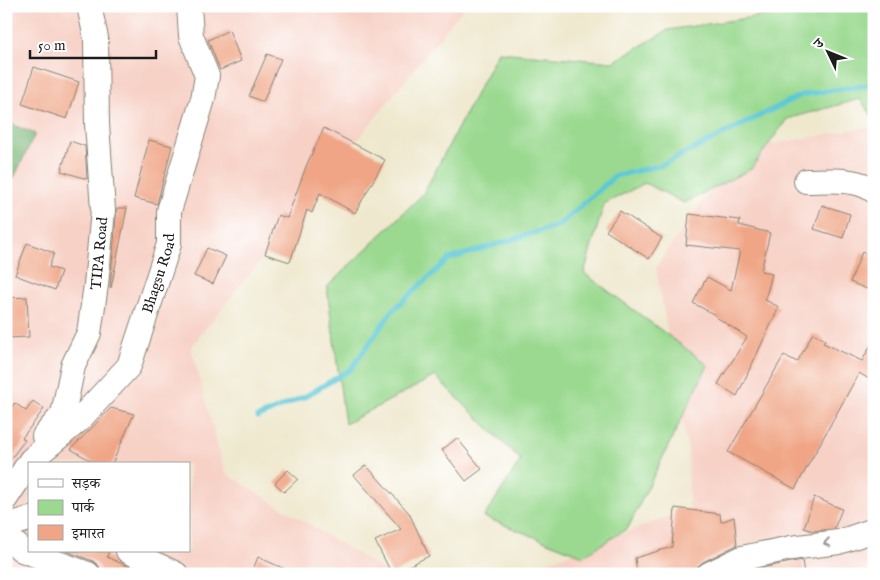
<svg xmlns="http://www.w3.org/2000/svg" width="880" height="580" font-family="'IM FELL English','Noto Serif Devanagari',serif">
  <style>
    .built { fill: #f7d1c6; fill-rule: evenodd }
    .green { fill: #9ad98f; stroke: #5b7a56 }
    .forest { fill: #7bb97a; stroke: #4c6a4b }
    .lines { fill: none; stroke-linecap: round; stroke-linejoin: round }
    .stream { stroke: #5dc8d7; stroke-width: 5 }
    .building { fill: #f0a686 }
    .minor-casing { stroke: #868275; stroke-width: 26 }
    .minor { stroke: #fff; stroke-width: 24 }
    .oneway { stroke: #999 }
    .labels { text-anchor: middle; stroke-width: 5; stroke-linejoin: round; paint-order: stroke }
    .street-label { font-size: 15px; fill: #1c1c1c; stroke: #fff }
  </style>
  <rect width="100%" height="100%" fill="#fff"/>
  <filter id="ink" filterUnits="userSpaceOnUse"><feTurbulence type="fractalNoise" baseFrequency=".02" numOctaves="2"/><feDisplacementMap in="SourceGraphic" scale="10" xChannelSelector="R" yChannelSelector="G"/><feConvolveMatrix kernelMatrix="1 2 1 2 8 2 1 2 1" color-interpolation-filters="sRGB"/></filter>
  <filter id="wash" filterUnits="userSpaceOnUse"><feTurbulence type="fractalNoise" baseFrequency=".0096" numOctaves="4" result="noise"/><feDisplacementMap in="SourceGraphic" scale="20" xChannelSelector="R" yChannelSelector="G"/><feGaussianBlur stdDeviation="1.12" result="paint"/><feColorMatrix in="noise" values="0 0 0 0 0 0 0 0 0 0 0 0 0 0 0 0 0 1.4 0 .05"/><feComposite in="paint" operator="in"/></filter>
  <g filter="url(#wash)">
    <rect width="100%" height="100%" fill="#efe8ce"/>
    <g class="built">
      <path d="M6,6H465L191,347L225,473L390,574H6ZM29,464H189V551H29Z"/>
      <polygon points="874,126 874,574 515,574 689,509 688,452 656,267 738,150"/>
    </g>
    <polygon class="green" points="826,6 874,6 874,119 860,99 787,119 751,169 684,203 645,183 604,204 584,273 708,365 628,528 583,556 484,517 521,460 435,376 345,424 327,287 423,194 498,52 613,62 668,30"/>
    <polygon class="forest" points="6,122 35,134 6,194"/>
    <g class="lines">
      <polyline class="stream" points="258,417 306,396 351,369 393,310 449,259 559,225 615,176 662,165 801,95 874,84"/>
    </g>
    <g id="blocks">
      <g class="building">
        <polygon points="229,30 241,61 220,70 208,40"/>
        <polygon points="267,54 281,59 263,102 249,96"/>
        <polygon points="34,67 79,82 67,119 22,104"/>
        <polygon points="324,128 385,160 355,213 320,193 312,213 307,210 290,262 265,254 278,215 287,218 307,164"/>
        <polygon points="149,140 172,146 157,204 134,198"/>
        <polygon points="70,141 85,146 87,179 61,171"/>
        <polygon points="822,205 850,214 843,238 814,229"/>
        <polygon points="117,208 127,208 111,288 110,287"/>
        <polygon points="620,211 662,238 649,259 606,231"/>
        <polygon points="689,214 740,220 739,225 770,233 761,271 772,274 765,300 779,307 737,396 718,384 747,337 716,317 717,316 693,303 707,277 731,290 740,251 686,245"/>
        <polygon points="27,243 54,253 49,267 61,271 55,290 15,275"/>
        <polygon points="207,248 226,256 213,284 194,276"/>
        <polygon points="862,252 874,257 874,292 850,282"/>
        <polygon points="27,297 29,337 6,338 6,298"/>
        <polygon points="813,333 825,340 823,343 862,361 874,340 874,382 859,373 795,489 728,452 784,355 797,362"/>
        <polygon points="33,401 44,409 22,438 25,440 6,465 6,414 15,403 26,411"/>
        <polygon points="111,408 134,414 112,464 96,464 71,449"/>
        <polygon points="457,438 482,469 466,481 442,450"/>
        <polygon points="366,465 409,513 429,556 392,574 375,541 401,529 354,475"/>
        <polygon points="288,470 298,479 284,492 275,483"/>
        <polygon points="814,497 842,509 834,529 813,531 804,528"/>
        <polygon points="675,508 720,514 721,522 734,517 737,545 703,562 697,567 695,574 637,574 635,558 672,547"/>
        <polygon points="66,551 109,551 107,557 144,574 101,574 99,566 93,561"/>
        <polygon points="258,557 296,574 251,574"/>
        <polygon points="802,560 804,574 741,574 746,571"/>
      </g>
    </g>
  </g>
  <g filter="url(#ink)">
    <use href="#blocks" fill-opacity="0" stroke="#868275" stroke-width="1"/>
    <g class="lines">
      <defs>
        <g id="minor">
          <path d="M806,181C826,181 857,177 874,191"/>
          <path id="s1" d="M44,436L63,414L73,366L89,333L96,285L103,210L97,124L96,38L89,6"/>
          <path id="s2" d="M6,498L31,460L79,420L129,366L169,244V211L203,99L207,76L191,36L189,6"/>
          <polyline points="6,526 29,519"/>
          <polyline points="6,536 22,550 88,574"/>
          <polyline points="128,551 176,574"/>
          <polyline points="709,574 742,558 791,548 839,542 874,530"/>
        </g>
      </defs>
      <use href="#minor" class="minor-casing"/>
      <use href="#minor" class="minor"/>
    </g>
    <defs><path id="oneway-chevron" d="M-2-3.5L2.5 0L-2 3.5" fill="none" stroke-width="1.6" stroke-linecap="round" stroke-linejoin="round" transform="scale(1.25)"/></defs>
    <use class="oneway" href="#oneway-chevron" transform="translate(827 543) rotate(171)"/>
  </g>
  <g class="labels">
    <g class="street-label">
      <text dy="5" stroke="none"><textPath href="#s1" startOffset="195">TIPA Road</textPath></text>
      <text dy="5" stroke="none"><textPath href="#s2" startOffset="279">Bhagsu Road</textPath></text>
    </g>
  </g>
  <rect width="880" height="580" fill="none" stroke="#fff" stroke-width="25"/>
  <rect x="28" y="462" width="162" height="90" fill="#ffffff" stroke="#a4a4a4"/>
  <rect x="38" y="479" width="25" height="8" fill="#ffffff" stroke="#a4a4a4"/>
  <text x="72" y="488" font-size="15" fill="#1c1c1c">सड़क</text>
  <rect x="38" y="500" width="25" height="15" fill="#9ad98f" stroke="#a4a4a4"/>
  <text x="72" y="512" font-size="15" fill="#1c1c1c">पार्क</text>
  <rect x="38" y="525" width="25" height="15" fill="#f0a686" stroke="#a4a4a4"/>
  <text x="72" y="538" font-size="15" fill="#1c1c1c">इमारत</text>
  <g transform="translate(828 52) rotate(313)" stroke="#ffffff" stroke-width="4" paint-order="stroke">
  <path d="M0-4L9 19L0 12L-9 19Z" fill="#1c1c1c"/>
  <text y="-8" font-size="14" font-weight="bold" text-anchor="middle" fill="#1c1c1c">उ</text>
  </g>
  <path d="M30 50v8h126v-8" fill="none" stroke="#1c1c1c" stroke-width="2.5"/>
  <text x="38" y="50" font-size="15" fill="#1c1c1c" stroke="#ffffff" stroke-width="4" paint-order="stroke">50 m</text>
</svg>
